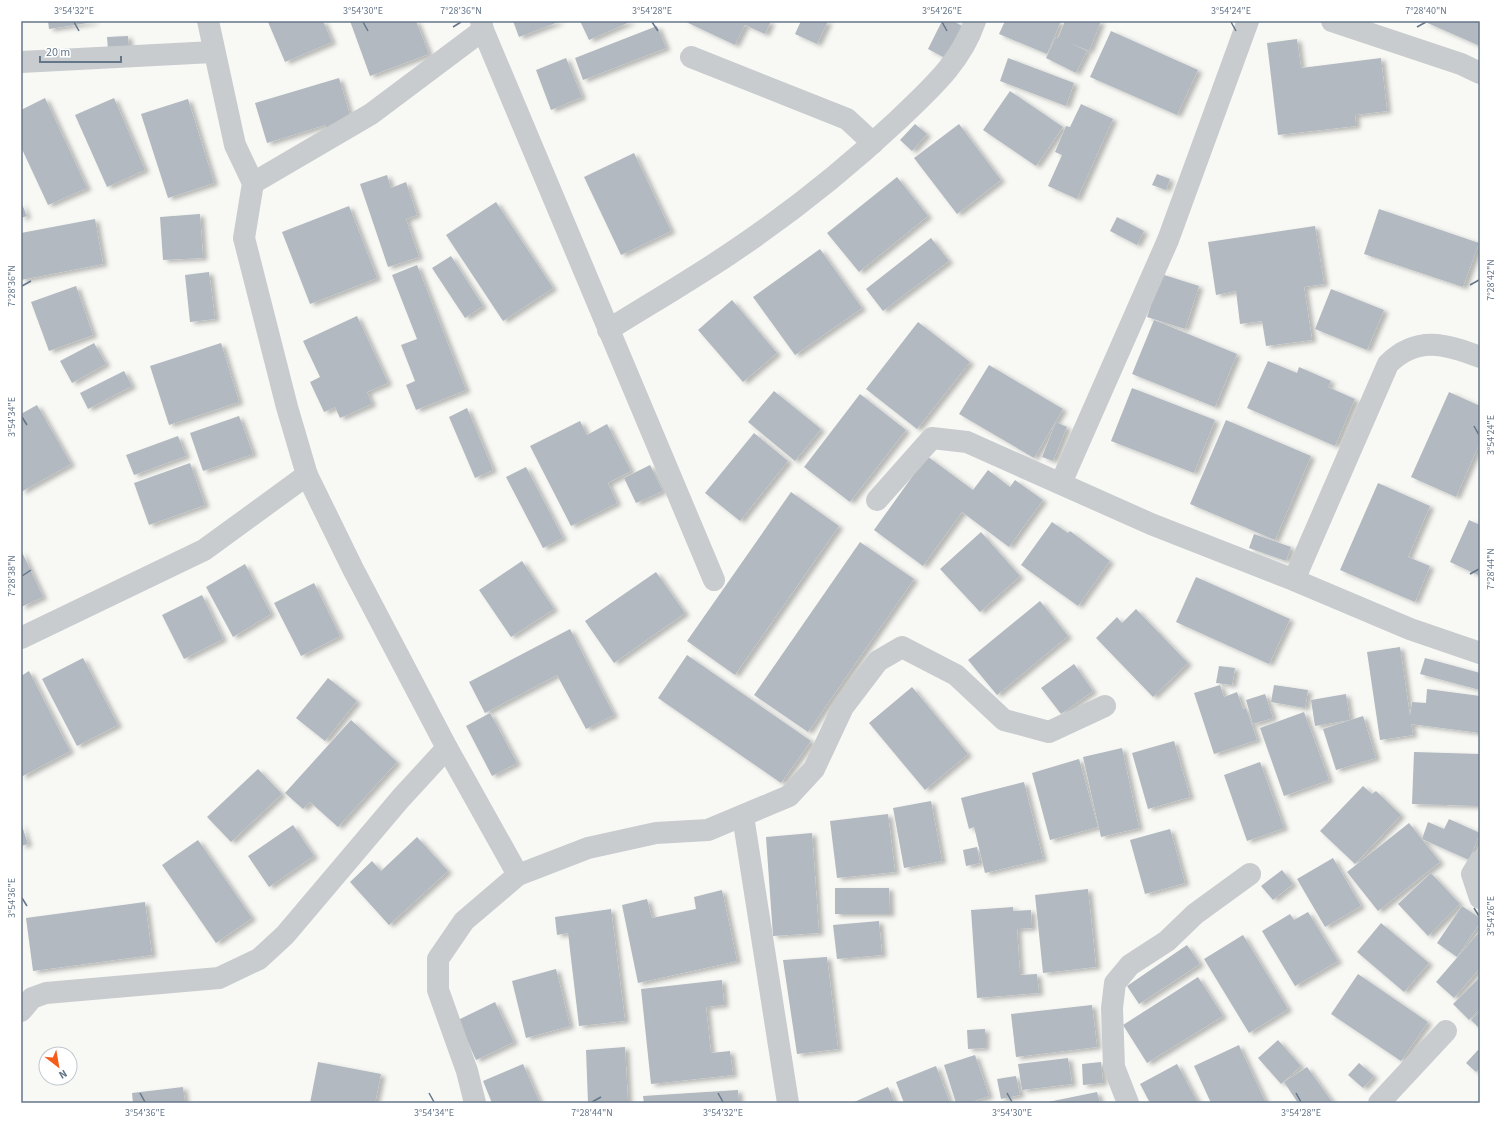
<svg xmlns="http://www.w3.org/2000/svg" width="1501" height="1124" font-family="'Source Sans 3',sans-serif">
  <defs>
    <filter id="shadow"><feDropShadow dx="4.5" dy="2.5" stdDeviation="2" flood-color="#0004"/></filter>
  </defs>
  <rect width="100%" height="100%" fill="#f8f9f5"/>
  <!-- building -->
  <g fill="#b2b9c0" filter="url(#shadow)">
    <polygon points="48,21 94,21 94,22 49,29"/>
    <polygon points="323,21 332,42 285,62 268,22"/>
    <polygon points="350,21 416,21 429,54 370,76"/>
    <polygon points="513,21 561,21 519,37"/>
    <polygon points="580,21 632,21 589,40"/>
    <polygon points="684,21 771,21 765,34 745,25 735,45"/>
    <polygon points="801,21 828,21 817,44 795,34"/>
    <polygon points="942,21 953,21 962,26 945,58 928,49"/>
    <polygon points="1005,21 1061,21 1047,54 999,34"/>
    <polygon points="1065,21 1101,21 1089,51 1068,42 1087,51 1076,73 1046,58 1056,37 1058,38"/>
    <polygon points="1423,21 1480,21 1480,46"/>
    <polygon points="657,26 666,48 583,80 575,58"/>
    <polygon points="1111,31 1198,70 1177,115 1090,77"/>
    <polygon points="128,36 129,48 108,49 107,37"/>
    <polygon points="1297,39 1301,68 1381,58 1387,111 1355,115 1356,126 1278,135 1267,43"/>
    <polygon points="566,58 582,97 551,110 536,70"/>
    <polygon points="1008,58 1074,83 1066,106 1000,81"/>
    <polygon points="339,78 352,122 327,130 325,125 267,143 255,103"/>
    <polygon points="1010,91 1063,127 1036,166 983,130"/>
    <polygon points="45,98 87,188 48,205 21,147 21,110"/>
    <polygon points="114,98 145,170 107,187 75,115"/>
    <polygon points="188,99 214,183 168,198 141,114"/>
    <polygon points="1081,104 1113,119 1077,199 1048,186 1062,155 1055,152 1066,126 1070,127"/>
    <polygon points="915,124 927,134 912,151 900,140"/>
    <polygon points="959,124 1001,180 957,214 914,158"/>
    <polygon points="634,153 671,231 621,255 584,177"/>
    <polygon points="1157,174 1170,179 1166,190 1152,185"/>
    <polygon points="387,175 391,188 406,182 417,215 406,219 419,257 388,267 360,184"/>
    <polygon points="897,177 928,216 859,272 827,233"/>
    <polygon points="21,202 27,216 21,218"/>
    <polygon points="496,202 553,288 503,321 446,235"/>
    <polygon points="349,206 377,278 310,304 282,232"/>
    <polygon points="1379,209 1479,243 1463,287 1364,254"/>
    <polygon points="200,214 203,258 163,260 160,217"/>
    <polygon points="1117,217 1144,231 1137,245 1110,231"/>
    <polygon points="95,219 103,264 21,280 21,233"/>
    <polygon points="1315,226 1324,284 1304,287 1312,340 1266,346 1262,321 1240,324 1236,291 1216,295 1208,242"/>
    <polygon points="931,238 949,261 883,311 866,289"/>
    <polygon points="820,249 862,308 795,355 753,297"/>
    <polygon points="451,256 483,306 465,318 432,268"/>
    <polygon points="417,265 466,390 416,410 406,385 415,381 401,345 417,339 392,275"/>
    <polygon points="209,272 215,319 190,322 185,275"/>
    <polygon points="1161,274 1199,286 1185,329 1147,317"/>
    <polygon points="76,286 93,335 49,351 31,302"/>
    <polygon points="1331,289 1384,310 1367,350 1315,329"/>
    <polygon points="732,300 777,353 743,382 698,330"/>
    <polygon points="357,316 388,383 367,392 372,404 340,418 335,407 324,412 310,382 320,377 303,341"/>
    <polygon points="1154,320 1237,354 1215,407 1132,374"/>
    <polygon points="918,322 970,362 917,429 866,389"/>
    <polygon points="94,343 106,364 72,383 60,361"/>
    <polygon points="221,343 239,402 169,425 150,366"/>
    <polygon points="1268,361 1297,373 1299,367 1331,381 1328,387 1355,399 1335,446 1247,408"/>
    <polygon points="989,365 1063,409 1034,458 959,414"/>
    <polygon points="124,371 132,386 88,409 80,393"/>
    <polygon points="1132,388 1215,420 1194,473 1111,441"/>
    <polygon points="774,391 821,429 795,461 748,422"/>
    <polygon points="1449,392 1480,406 1480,442 1456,497 1411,477"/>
    <polygon points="860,394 906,430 850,502 804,467"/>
    <polygon points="37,405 71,464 21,492 21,414"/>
    <polygon points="467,408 493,470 475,478 449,417"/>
    <polygon points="239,416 253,454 203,471 190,433"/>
    <polygon points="1226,420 1311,456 1275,540 1190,504"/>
    <polygon points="580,421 587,435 607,424 631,471 608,483 617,503 571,526 530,446"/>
    <polygon points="1056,422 1067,427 1053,461 1042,457"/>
    <polygon points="754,433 788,461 740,521 705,493"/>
    <polygon points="178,436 186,456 134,475 126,455"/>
    <polygon points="927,456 973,490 988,470 1010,487 1015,480 1043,500 1009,547 962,512 923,566 874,530"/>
    <polygon points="190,463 205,505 149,525 134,483"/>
    <polygon points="650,465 663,491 636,503 624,478"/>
    <polygon points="526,467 563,538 543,548 506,477"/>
    <polygon points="1378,483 1430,506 1408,557 1430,566 1415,602 1340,570"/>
    <polygon points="791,492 839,526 735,675 687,641"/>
    <polygon points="1469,520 1480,525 1480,576 1450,562"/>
    <polygon points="1052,522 1068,533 1070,531 1110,561 1078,606 1021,565"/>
    <polygon points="981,532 1020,576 980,612 940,569"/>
    <polygon points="1254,534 1291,547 1286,561 1249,548"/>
    <polygon points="860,542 914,579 808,732 754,695"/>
    <polygon points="21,550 43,597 21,607"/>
    <polygon points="522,561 554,609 511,637 479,590"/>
    <polygon points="245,564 271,614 233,637 206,587"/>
    <polygon points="656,572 685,613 614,663 585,621"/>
    <polygon points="1196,577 1290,619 1269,664 1176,622"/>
    <polygon points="314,583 340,636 301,656 274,603"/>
    <polygon points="202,595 223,639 184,659 162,615"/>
    <polygon points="1040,601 1068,636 997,695 968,660"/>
    <polygon points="1136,609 1188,663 1153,697 1096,638 1117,617 1122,623"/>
    <polygon points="570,629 614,715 586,729 557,675 485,713 469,682"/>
    <polygon points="1400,647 1410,716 1412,702 1426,703 1427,689 1480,696 1480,733 1411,724 1413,735 1380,740 1367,652"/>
    <polygon points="687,655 811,741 781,783 658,698"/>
    <polygon points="83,658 118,725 77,746 42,679"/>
    <polygon points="1425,658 1480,673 1480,690 1420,674"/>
    <polygon points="1074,664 1093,691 1061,714 1041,688"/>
    <polygon points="1219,666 1235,668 1232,685 1216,683"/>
    <polygon points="29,671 70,751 21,777 21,676"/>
    <polygon points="328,678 357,701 325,741 296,718"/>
    <polygon points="1220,685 1224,697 1237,692 1243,709 1246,708 1257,740 1214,754 1194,693"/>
    <polygon points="1274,685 1308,690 1305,708 1271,702"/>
    <polygon points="912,687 968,754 925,790 869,723"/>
    <polygon points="1265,694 1273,718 1253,724 1246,700"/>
    <polygon points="1346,694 1350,720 1315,726 1311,700"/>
    <polygon points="1304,712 1329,780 1284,796 1260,728"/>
    <polygon points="490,713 517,763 492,776 466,726"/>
    <polygon points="1363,716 1376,758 1336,770 1323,729"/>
    <polygon points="351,720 397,762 338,827 310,802 303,809 285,793"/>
    <polygon points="1174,741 1190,797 1148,809 1132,753"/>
    <polygon points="1122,748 1139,828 1101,837 1083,757"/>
    <polygon points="1414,752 1480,754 1480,806 1412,804"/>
    <polygon points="1079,759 1098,827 1050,840 1032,773"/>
    <polygon points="1260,762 1284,828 1247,841 1224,775"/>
    <polygon points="258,769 282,794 231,842 207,817"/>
    <polygon points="1024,782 1043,859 985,873 974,827 969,829 961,798"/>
    <polygon points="1363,786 1372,794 1376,791 1401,815 1355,864 1320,831"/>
    <polygon points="931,801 942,861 904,868 893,808"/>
    <polygon points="888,814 895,872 837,878 830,821"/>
    <polygon points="1449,819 1480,833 1469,860 1422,839 1428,822 1444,829"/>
    <polygon points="21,823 28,844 21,846"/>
    <polygon points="1409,823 1440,862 1378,911 1347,872"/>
    <polygon points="293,825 314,856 269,887 248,856"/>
    <polygon points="1170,829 1185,883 1145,894 1130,840"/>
    <polygon points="812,833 819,933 773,936 766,837"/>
    <polygon points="417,837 448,871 389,925 350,882 372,861 381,871"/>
    <polygon points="198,840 252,918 216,943 162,865"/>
    <polygon points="977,847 980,863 966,866 963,850"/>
    <polygon points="1333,858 1361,906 1325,927 1297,879"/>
    <polygon points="1282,870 1293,884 1273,900 1261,886"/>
    <polygon points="1431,873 1460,904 1428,936 1398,904"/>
    <polygon points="835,888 889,888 890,914 835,914"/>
    <polygon points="1088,889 1096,967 1043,973 1035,895"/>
    <polygon points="722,890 737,961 638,983 622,905 647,899 652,918 696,909 694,897"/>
    <polygon points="145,902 152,955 33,971 26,918"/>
    <polygon points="1462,906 1480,918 1480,923 1457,957 1437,943"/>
    <polygon points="1013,907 1013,911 1031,910 1032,928 1017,929 1020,975 1037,974 1039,993 977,998 971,910"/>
    <polygon points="611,909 625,1021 579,1026 568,933 557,935 555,917"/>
    <polygon points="1308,912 1338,961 1295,986 1262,931 1290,914 1294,920"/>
    <polygon points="879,921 882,955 837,959 833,925"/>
    <polygon points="1381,923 1429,963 1404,992 1357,952"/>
    <polygon points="1480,931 1480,968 1454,998 1436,982"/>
    <polygon points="1243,935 1288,1009 1249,1033 1204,959"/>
    <polygon points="1187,945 1200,964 1139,1004 1127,986"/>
    <polygon points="827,957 838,1049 797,1054 783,960"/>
    <polygon points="556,969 570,1026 526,1038 512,981"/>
    <polygon points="1358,974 1428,1022 1401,1061 1331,1014"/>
    <polygon points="1198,977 1223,1016 1147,1063 1123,1025"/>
    <polygon points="1480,977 1480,1009 1469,1020 1453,1004"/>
    <polygon points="722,980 724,1005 706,1007 711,1053 730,1051 733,1075 651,1084 641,989"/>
    <polygon points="495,1002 514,1042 476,1060 458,1020"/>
    <polygon points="1092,1005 1097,1047 1016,1057 1011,1014"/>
    <polygon points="1480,1011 1480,1029 1471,1020"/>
    <polygon points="985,1029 985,1048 968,1049 967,1030"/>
    <polygon points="1278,1040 1301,1066 1281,1084 1258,1058"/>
    <polygon points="1239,1045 1241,1050 1266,1103 1211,1103 1194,1066"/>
    <polygon points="625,1047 628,1103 588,1103 586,1050"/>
    <polygon points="1478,1050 1480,1052 1480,1068 1476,1072 1466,1063"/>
    <polygon points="975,1055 989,1096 969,1103 956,1103 944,1065"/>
    <polygon points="1068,1058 1072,1084 1022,1090 1018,1064"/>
    <polygon points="318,1062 381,1074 375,1103 310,1103"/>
    <polygon points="1101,1062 1103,1083 1083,1085 1082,1064"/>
    <polygon points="1359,1063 1374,1076 1363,1088 1348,1075"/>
    <polygon points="523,1064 540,1103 492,1103 483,1081"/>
    <polygon points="1177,1064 1198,1103 1150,1103 1140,1084"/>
    <polygon points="936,1066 950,1103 904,1103 896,1082"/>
    <polygon points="1307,1067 1333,1103 1298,1103 1284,1082"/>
    <polygon points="1016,1076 1020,1095 1001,1099 997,1079"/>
    <polygon points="183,1087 185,1103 133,1103 132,1093"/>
    <polygon points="888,1087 895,1103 852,1103"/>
    <polygon points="738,1090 739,1103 644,1103 643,1096"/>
    <polygon points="1097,1092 1100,1103 1048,1103 1048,1102"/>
  </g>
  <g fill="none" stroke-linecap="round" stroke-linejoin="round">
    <!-- street -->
    <g stroke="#c8cccf" stroke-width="22">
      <polyline points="208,21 235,145 253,183 244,238 287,407 307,475 353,569 447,748 518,875"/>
      <path d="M481,21L483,30C561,213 636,397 714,580"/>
      <polyline points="1332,21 1461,64 1480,73"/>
      <polyline points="691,57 847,119 873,143"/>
      <polyline points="21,62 213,52"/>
      <polyline points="253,183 371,114 483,30"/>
      <path d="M608,330C648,305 689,281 728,255C788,215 846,169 898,120C929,90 961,63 975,21"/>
      <polyline points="1061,483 1168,240 1248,21"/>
      <polyline points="877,500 932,438 967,442 1151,524 1294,580 1410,629 1480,653"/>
      <path d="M1294,580L1388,364C1417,335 1446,344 1480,357"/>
      <polyline points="21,638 204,550 307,475"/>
      <polyline points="743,816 788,1103"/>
      <polyline points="1480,861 1472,874 1480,898"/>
      <polyline points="21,1011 32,998 46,993 219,978 259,959 285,935 401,798 447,748"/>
      <polyline points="475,1103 467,1071 438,990 438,959 464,921 518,875 588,848 656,833 708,830 789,796 814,769 843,707 878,661 902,647 956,675 1004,720 1049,732 1105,706"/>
      <polyline points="1128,1103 1114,1067 1112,1008 1115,983 1130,965 1167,941 1195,914 1250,874"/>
      <polyline points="1379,1103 1446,1031"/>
    </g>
  </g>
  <!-- ticks -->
  <path fill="none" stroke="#647689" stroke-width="1.5" d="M74,22L79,31M363,22L368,31M652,22L658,31M942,22L947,31M1231,22L1236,31M453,27L461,22M1417,27L1426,22M1470,285L1479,280M22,286L31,281M22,417L27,425M1474,426L1479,435M1470,574L1479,569M22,576L31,570M22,898L27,906M1474,908L1479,916M140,1093L145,1102M429,1093L434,1102M718,1093L723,1102M1007,1093L1012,1102M1296,1093L1301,1102M592,1102L601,1097"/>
  <!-- border -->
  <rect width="1501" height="1124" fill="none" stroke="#ffffff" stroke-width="44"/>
  <!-- north arrow -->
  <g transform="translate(58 1066) rotate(149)"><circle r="19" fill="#ffffff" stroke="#c1c8d0"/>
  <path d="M0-3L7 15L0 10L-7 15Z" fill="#f45d1a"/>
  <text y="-6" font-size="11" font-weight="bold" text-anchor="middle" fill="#647689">N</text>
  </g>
  <!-- scale -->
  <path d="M40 56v6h81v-6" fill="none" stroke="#647689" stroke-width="2"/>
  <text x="46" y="56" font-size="12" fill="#647689" stroke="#ffffff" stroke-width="3" paint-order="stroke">20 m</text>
  <rect x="22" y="22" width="1457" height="1080" fill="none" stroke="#647689" stroke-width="1.5"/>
  <g font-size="10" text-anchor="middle" fill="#647689">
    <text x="74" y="14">3°54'32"E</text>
    <text x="363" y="14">3°54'30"E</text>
    <text x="461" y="14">7°28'36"N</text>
    <text x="652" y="14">3°54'28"E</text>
    <text x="942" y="14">3°54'26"E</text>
    <text x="1231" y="14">3°54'24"E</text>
    <text x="1426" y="14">7°28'40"N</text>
    <text transform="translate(1490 280) rotate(-90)" y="4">7°28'42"N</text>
    <text transform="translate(11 286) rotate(-90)" y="4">7°28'36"N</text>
    <text transform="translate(11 417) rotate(-90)" y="4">3°54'34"E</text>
    <text transform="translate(1490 435) rotate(-90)" y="4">3°54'24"E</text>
    <text transform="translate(1490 569) rotate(-90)" y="4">7°28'44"N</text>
    <text transform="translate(11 576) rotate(-90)" y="4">7°28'38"N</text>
    <text transform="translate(11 898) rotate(-90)" y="4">3°54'36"E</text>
    <text transform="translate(1490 916) rotate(-90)" y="4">3°54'26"E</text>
    <text x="145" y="1116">3°54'36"E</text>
    <text x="434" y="1116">3°54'34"E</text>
    <text x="592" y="1116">7°28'44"N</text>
    <text x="723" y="1116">3°54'32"E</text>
    <text x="1012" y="1116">3°54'30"E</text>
    <text x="1301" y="1116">3°54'28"E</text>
  </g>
</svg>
